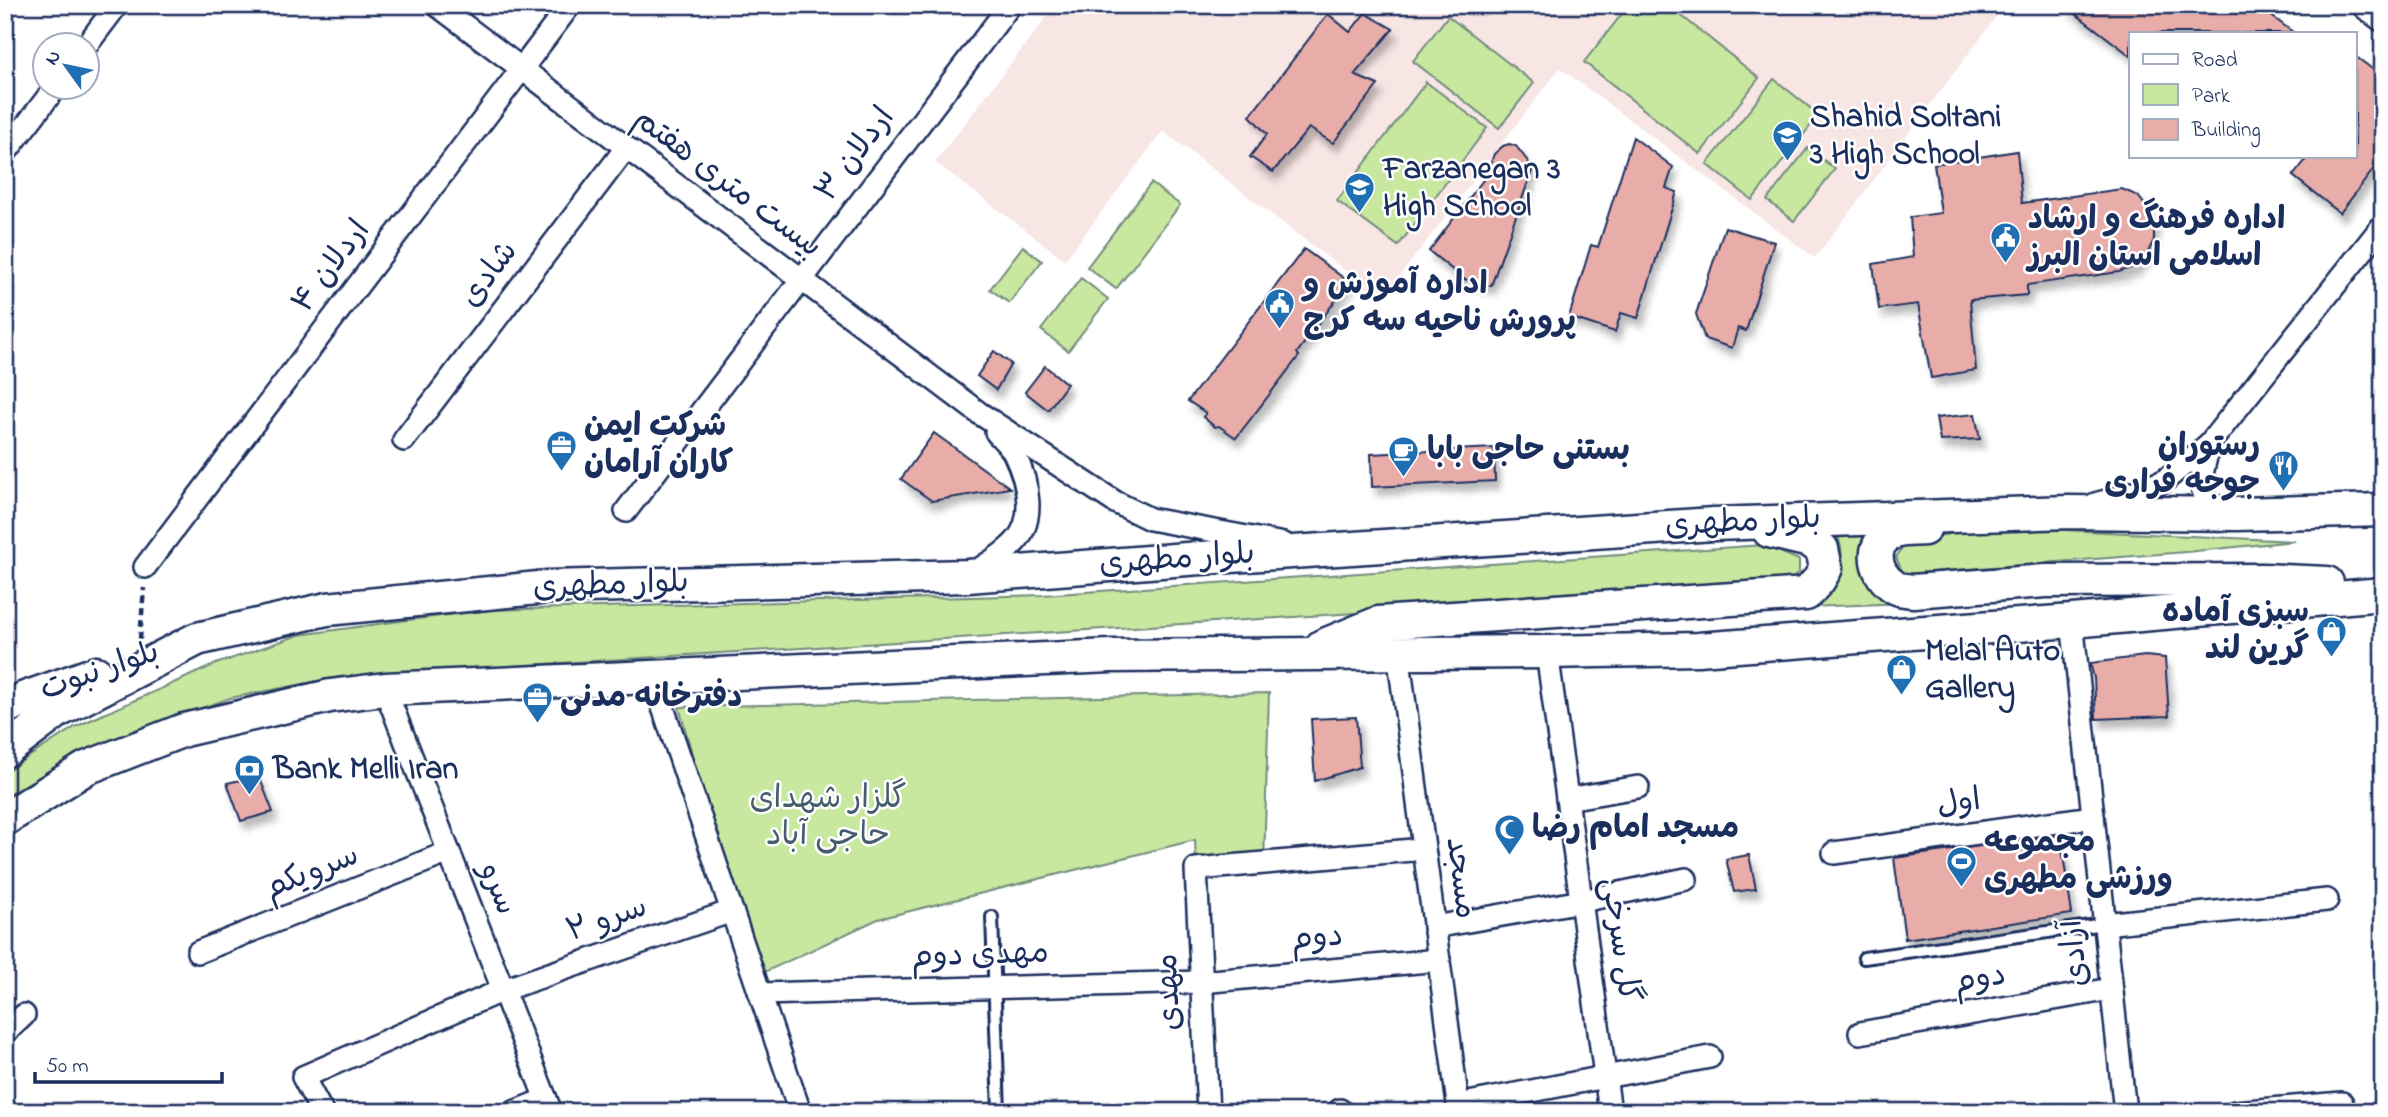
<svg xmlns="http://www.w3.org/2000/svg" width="2388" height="1117" font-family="'Indie Flower','Playpen Sans Arabic',sans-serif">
  <defs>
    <filter id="shadow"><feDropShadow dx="4.5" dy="8" stdDeviation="3.5" flood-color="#0004"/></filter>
  </defs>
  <rect width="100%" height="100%" fill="#fff"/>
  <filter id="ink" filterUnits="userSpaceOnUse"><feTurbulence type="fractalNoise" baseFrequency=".0143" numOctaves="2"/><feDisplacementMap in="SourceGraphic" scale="14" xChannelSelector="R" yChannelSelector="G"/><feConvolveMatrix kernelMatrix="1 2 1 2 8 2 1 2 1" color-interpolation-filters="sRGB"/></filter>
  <g filter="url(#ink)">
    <!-- built -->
    <polygon fill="#f8e6e5" points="1056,5 2005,5 1815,258 1560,68 1382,299 1163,131 1065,260 935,162"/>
    <!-- green -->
    <g fill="#c8e79f" stroke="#728b7e" stroke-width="2">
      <polygon points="1629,5 1668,5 1759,78 1700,154 1584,62"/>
      <polygon points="1448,16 1534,83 1499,128 1413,61"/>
      <polygon points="1774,79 1819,115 1752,200 1707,164"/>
      <polygon points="1426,82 1487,128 1398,246 1337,201"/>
      <polygon points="1808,148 1835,169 1794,221 1767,200"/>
      <polygon points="1151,183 1180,205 1116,289 1087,267"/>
      <polygon points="1023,246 1042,261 1009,303 990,289"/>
      <polygon points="1081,278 1108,299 1068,351 1041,330"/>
      <polygon points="2043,529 2295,541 2186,552 1903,574 1896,557 1908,541 1962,532"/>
      <path d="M1835,530H1864L1863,554L1906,603L1809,607C1832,580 1853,568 1835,530Z"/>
      <polygon points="1763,545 1799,560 1799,572 1786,586 339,677 230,698 96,746 5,796 5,772 75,727 216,664 299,635 400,621 491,610 1043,595"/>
      <polygon points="1269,693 1264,863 1196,869 1195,840 878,919 754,977 679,707"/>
    </g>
    <!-- building -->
    <g fill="#e8ada8" stroke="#1b2f5e" stroke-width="2" filter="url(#shadow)">
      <polygon points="2064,5 2257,5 2294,33 2131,33 2131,56"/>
      <polygon points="1365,13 1393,29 1354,75 1378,85 1333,143 1309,128 1273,172 1250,157 1267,134 1250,116 1328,14 1350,32"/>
      <polygon points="2355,56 2383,77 2383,157 2340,213 2293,176 2309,156 2355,156"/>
      <polygon points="1633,137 1673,167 1666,188 1677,192 1638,318 1621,313 1615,332 1569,317 1591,245 1598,247"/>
      <polygon points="1509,144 1516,146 1533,168 1491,286 1464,279 1429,251 1486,176 1494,154 1503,146"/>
      <polygon points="2017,151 2022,203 2122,189 2138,196 2148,209 2154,222 2154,240 2147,254 2136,266 2119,272 2027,285 2027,295 1970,300 1976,370 1931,378 1918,304 1879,309 1873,264 1913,257 1910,217 1941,213 1934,164"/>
      <polygon points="1725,227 1774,242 1746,331 1738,328 1732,348 1705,339 1696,314"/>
      <polygon points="1304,249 1349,282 1297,353 1299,356 1236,438 1219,426 1215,427 1203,417 1206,413 1188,401"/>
      <polygon points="994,351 1011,364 996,390 977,376"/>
      <polygon points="1045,366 1067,384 1048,410 1025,392"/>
      <polygon points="1975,414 1980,439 1940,441 1936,418"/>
      <polygon points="934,433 1010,488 932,501 901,479"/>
      <polygon points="1494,448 1495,481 1372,487 1371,454"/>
      <polygon points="2145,656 2165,658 2169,716 2096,719 2094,678 2090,663"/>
      <polygon points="1356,717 1360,767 1315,781 1311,719"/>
      <polygon points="259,776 273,812 241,821 227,783"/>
      <polygon points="2060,835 2072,914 1905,939 1894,858"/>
      <polygon points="1749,855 1756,889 1734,892 1726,859"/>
    </g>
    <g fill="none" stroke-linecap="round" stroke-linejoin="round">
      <defs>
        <g id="lane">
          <polyline points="992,917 999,1112"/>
          <polyline points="1864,958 2104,924"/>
        </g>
        <g id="street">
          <polyline points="437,5 979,413 1115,502 1150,519 1284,544"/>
          <polyline points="86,46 117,5"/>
          <polyline points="5,153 55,88"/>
          <polyline points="404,440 626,148"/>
          <polyline points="2209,444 2200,483 2208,503 2230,511"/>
          <polyline points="2095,504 2121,497 2164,481 2209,444 2383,225"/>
          <polyline points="626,511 1010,5"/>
          <polyline points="145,567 570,5"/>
          <path d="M970,575C984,566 1000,557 1011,546C1038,522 1028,482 1014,453C1010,446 1002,439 996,432"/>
          <polyline points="2072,621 2125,1112"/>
          <polyline points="1398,652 1459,1112"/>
          <polyline points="1547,652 1610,1112"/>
          <polyline points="653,678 800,1112"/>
          <polyline points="385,689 551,1112"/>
          <polyline points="1567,799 1638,787"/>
          <polyline points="1834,853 2093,817"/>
          <polyline points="2104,924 2327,900"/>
          <polyline points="1434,927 1582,901 1686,879"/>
          <polyline points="198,952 449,852"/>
          <polyline points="760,994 1201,982 1439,960"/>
          <polyline points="5,1033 24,1015"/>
          <polyline points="1860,1033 2111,989"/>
          <polyline points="1458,1105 1710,1057"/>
          <polyline points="1340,1110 1340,1112"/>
          <polyline points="322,1112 303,1077 503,990 732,911"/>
          <polyline points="514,1112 546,1099"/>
          <polyline points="1208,1112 1196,869 1424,849"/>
          <polyline points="2235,1112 2342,1103"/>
        </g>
        <polyline id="secondary" points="2367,5 2383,17"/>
        <g id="primary">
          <path d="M1924,529C1915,530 1904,529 1895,532C1869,541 1873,571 1892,585C1897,590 1906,590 1913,591L2045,581L2263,580L2327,583"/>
          <polyline points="1322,646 1378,623 1806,594 1819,580 1826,568 1822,549 1810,541 1769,531"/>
          <polyline points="5,708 25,698 96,673"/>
          <polyline points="5,751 58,711 197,639 327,609 548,587 968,576 1187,559 1714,524 2068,512 2237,514 2383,510"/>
          <polyline points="5,819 86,768 184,730 330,696 385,689 1111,656 1547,652 1698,649 2072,621 2383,594"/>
        </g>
      </defs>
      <!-- lane casing -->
      <use href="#lane" stroke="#1b2f5e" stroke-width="16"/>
      <!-- street casing -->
      <use href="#street" stroke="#1b2f5e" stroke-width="26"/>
      <!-- secondary casing -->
      <use href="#secondary" stroke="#1b2f5e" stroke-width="33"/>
      <!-- primary casing -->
      <use href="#primary" stroke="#1b2f5e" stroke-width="37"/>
      <!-- path -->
      <polyline stroke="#1b2f5e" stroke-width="4.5" stroke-dasharray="7 5" stroke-linecap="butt" points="140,639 144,588"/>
      <!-- lane -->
      <use href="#lane" stroke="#fff" stroke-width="10"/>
      <!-- street -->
      <use href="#street" stroke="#fff" stroke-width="21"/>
      <!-- secondary -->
      <use href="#secondary" stroke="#fff" stroke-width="28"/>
      <!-- primary -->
      <use href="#primary" stroke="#fff" stroke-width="32"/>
    </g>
  </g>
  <!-- icons -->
  <defs>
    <symbol id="school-pin" viewBox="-11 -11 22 30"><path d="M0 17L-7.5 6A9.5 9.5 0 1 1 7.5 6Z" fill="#1f6fb2" stroke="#fff"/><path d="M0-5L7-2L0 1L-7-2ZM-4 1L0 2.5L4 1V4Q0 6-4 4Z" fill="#fff"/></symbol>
    <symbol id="civic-pin" viewBox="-11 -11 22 30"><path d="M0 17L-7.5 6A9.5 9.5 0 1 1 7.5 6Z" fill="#1f6fb2" stroke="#fff"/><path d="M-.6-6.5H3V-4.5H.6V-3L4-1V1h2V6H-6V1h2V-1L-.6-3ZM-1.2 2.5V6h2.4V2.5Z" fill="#fff"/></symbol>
    <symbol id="office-pin" viewBox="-11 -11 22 30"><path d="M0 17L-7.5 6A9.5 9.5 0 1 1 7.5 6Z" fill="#1f6fb2" stroke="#fff"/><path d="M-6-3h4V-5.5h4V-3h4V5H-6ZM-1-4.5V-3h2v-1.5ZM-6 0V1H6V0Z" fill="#fff"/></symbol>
    <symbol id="cafe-pin" viewBox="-11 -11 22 30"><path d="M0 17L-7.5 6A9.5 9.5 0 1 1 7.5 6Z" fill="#1f6fb2" stroke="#fff"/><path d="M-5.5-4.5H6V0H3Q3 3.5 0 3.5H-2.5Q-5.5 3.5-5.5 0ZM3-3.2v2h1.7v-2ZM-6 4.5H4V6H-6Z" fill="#fff"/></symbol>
    <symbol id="restaurant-pin" viewBox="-11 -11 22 30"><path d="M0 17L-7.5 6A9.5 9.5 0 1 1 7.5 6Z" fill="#1f6fb2" stroke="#fff"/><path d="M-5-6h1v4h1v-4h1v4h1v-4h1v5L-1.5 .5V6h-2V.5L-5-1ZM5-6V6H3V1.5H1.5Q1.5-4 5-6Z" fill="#fff"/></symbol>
    <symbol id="shop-pin" viewBox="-11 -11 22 30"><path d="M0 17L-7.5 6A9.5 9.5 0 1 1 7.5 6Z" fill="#1f6fb2" stroke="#fff"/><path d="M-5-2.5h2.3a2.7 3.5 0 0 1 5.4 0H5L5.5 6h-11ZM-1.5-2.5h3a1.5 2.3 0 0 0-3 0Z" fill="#fff"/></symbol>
    <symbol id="bank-pin" viewBox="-11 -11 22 30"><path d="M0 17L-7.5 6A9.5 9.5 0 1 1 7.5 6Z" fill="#1f6fb2" stroke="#fff"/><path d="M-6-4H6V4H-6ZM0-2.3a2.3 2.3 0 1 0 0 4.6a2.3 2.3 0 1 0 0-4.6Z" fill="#fff"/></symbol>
    <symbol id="mosque-pin" viewBox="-11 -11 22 30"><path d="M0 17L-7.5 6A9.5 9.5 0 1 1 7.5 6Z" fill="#1f6fb2" stroke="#fff"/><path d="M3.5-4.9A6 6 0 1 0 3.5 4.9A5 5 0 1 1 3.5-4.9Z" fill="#fff"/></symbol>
    <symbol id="stadium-pin" viewBox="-11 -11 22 30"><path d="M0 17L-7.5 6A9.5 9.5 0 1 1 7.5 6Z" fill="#1f6fb2" stroke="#fff"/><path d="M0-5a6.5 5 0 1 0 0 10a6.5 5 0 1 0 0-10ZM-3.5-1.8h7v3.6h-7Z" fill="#fff"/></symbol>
  </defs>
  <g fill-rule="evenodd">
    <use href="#school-pin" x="1770" y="118" width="35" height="47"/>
    <use href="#school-pin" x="1342" y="170" width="35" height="47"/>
    <use href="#civic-pin" x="1988" y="220" width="35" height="47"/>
    <use href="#civic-pin" x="1262" y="286" width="35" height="47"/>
    <use href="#office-pin" x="544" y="428" width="35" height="47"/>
    <use href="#cafe-pin" x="1386" y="434" width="35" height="47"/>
    <use href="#restaurant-pin" x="2266" y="448" width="35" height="47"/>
    <use href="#shop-pin" x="2314" y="614" width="35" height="47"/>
    <use href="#shop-pin" x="1884" y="652" width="35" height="47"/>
    <use href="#office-pin" x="520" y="680" width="35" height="47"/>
    <use href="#bank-pin" x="232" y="752" width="35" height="47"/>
    <use href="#mosque-pin" x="1492" y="812" width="35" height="47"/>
    <use href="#stadium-pin" x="1944" y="844" width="35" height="47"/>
  </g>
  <g text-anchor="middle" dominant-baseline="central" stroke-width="5" stroke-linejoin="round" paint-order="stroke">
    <!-- poi labels -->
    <g font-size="32" font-weight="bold" fill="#1b2f5e" stroke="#fff" text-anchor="start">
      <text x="1810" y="118">Shahid Soltani<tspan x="1810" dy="37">3 High School</tspan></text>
      <text x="1383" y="170">Farzanegan 3<tspan x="1383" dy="37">High School</tspan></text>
      <text x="2028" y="220">اداره فرهنگ و ارشاد<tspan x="2028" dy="37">اسلامی استان البرز</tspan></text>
      <text x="1303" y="285">اداره آموزش و<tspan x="1303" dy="37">پرورش ناحیه سه کرج</tspan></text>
      <text x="584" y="427">شرکت ایمن<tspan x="584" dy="37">کاران آرامان</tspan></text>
      <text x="2260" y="447" text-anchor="end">رستوران<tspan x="2260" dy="37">جوجه فراری</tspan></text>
      <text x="1427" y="451">بستنی حاجی بابا</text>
      <text x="2309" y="613" text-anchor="end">سبزی آماده<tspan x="2309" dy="37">گرین لند</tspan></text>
      <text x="1925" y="652">Melal Auto<tspan x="1925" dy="37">Gallery</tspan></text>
      <text x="560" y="698">دفترخانه مدنی</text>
      <text x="273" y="770">Bank Melli Iran</text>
      <text x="1532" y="829">مسجد امام رضا</text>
      <text x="1984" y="843">مجموعه<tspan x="1984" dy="37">ورزشی مطهری</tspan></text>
    </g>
    <!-- street labels -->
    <g font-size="32" fill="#1b2f5e" stroke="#fff">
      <text transform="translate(856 155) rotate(-53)">اردلان ۳</text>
      <text transform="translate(727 184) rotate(37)">بیست متری هفتم</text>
      <text transform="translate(332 267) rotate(-53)">اردلان ۴</text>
      <text transform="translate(490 275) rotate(-53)">شادی</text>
      <text transform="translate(1743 523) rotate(-3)">بلوار مطهری</text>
      <text transform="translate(1177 560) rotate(-4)">بلوار مطهری</text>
      <text transform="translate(611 586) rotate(-2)">بلوار مطهری</text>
      <text transform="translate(100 672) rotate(-19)">بلوار نبوت</text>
      <text transform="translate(1959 804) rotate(-8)">اول</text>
      <text transform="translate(312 873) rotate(-22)">سرویکم</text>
      <text transform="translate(1460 878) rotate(83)">مسجد</text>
      <text transform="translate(497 889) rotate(69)">سرو</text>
      <text transform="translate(607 920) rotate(-19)">سرو ۲</text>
      <text transform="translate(1317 939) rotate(-5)">دوم</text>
      <text transform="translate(1619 940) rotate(82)">گل سرخی</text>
      <text transform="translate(2076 953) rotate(-96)">آزادی</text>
      <text transform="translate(980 956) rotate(-2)">مهدی دوم</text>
      <text transform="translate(1980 980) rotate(-10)">دوم</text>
      <text transform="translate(1170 992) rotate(-93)">مهدی</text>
    </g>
    <!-- park labels -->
    <g font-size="32" fill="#465d6e" stroke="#fff">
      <text x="828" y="799">گلزار شهدای<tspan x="828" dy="37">حاجی آباد</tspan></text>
    </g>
  </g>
  <!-- margin -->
  <rect width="2388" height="1117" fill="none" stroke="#fff" stroke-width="28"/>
  <rect x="14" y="14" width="2360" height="1089" fill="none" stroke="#1b2f5e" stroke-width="2.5" filter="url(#ink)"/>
  <!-- legend -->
  <rect x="2129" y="32" width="228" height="126" fill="#ffffff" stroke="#a4acbf" stroke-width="2"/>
  <rect x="2143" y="54" width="35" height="10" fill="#ffffff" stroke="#a4acbf" stroke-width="2"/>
  <text x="2192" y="66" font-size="21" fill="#1b2f5e">Road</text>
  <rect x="2143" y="84" width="35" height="21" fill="#c8e79f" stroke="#a4acbf" stroke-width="2"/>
  <text x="2192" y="102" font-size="21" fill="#1b2f5e">Park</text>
  <rect x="2143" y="119" width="35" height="21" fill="#e8ada8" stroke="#a4acbf" stroke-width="2"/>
  <text x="2192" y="136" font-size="21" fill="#1b2f5e">Building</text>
  <!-- north arrow -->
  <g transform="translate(66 66) rotate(303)"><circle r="33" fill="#ffffff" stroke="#a4acbf" stroke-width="2"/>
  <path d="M0-5L12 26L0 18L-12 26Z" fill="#1f6fb2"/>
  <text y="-10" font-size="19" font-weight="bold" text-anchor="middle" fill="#1b2f5e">N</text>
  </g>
  <!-- scale -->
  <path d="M35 1072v10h187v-10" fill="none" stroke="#1b2f5e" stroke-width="3.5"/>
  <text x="46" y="1072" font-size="21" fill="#1b2f5e" stroke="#ffffff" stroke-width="5" paint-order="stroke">50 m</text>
</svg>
